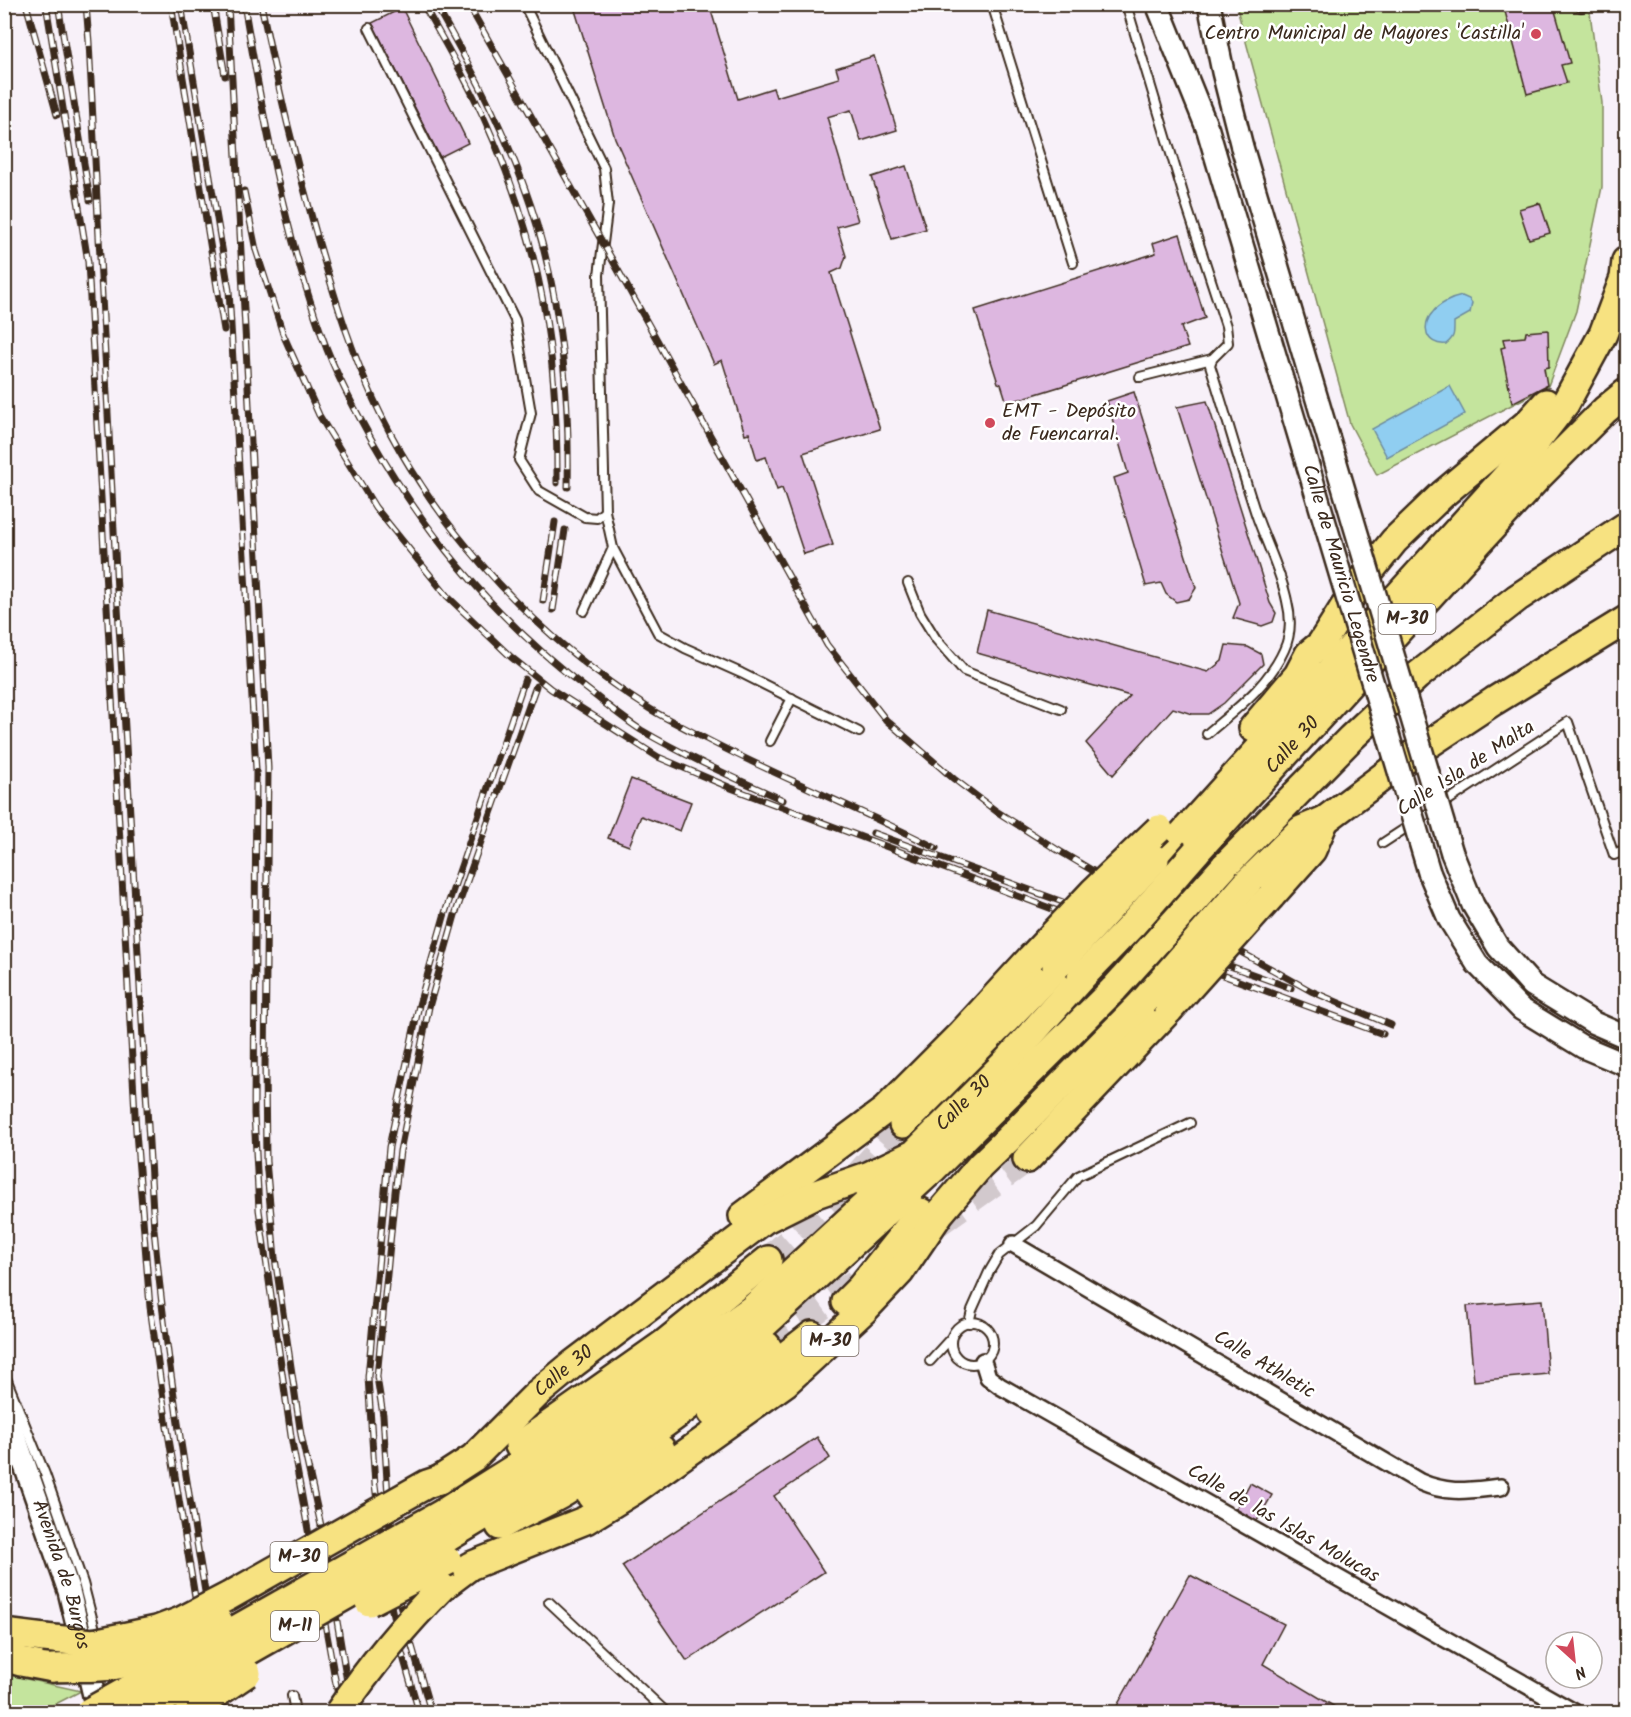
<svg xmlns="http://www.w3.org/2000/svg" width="1631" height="1717" font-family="Kalam,sans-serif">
  <rect width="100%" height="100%" fill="#f8f1f9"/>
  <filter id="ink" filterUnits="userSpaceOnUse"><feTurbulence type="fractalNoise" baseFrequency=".0167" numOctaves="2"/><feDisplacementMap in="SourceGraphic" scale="12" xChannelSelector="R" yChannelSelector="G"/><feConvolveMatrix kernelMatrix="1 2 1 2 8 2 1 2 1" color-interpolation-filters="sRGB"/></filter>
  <g filter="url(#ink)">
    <!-- green -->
    <g fill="#c4e49d" stroke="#80875e" stroke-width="1.5">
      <polygon points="1236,5 1589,5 1602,103 1602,187 1576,311 1548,386 1377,475 1350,424"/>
      <polygon points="4,1674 81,1691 40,1712 5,1712"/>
    </g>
    <!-- water -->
    <g fill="#90cef1" stroke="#6e8c9d" stroke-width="1.5">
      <path d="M1462,296L1469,299L1472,303L1470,313L1454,322C1454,333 1455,337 1446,344C1426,346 1420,325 1433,312C1439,304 1452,298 1462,296Z"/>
      <polygon points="1450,386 1465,414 1387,457 1372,429"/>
    </g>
    <!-- building -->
    <g fill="#ddb7e0" stroke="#3b2a1e" stroke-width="1.5">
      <polygon points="573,4 709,4 738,99 773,88 776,97 839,78 836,68 874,56 897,130 861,141 851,110 827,117 858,221 837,227 846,256 842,268 831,273 880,429 803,453 833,545 804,554 782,488 777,490 766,457 757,460 749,433 745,434 722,360 714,364 615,138"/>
      <polygon points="1503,4 1553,4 1570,63 1561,65 1567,83 1527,94"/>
      <polygon points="402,8 468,143 440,157 372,23"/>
      <polygon points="906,166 926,229 892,239 872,177"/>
      <polygon points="1540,203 1550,233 1529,239 1519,209"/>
      <polygon points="1180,234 1205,318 1181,327 1188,347 1007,403 1001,384 998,383 975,310 1156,253 1153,243"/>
      <polygon points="1548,330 1549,367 1544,368 1547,385 1512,403 1501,348 1505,347 1503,339 1525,337 1526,332"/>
      <polygon points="1134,392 1196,588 1189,599 1176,602 1166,594 1161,583 1146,586 1114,478 1128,473 1107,401"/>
      <polygon points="1207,401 1270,603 1276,613 1273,622 1262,626 1233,618 1239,603 1177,407"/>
      <polygon points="987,610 1208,672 1222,661 1226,645 1248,647 1261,654 1263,664 1224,703 1208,714 1192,714 1173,708 1113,775 1086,743 1130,696 977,653"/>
      <polygon points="631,779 691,802 680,831 641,816 629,846 608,838"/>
      <polygon points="1542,1300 1548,1374 1474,1381 1467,1306"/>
      <polygon points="817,1437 830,1458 774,1496 824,1572 687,1661 622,1566"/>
      <polygon points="1250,1483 1272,1495 1257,1521 1236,1509"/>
      <polygon points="1190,1575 1284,1624 1263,1664 1345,1713 1113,1713"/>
    </g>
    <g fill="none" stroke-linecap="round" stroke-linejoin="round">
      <!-- highway-tunnel -->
      <g stroke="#d2c9cd" stroke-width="27" stroke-dasharray="27 14" stroke-linecap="butt">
        <polyline points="938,1223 1027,1159"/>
        <polyline points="768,1260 832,1204 903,1124"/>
        <polyline points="767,1346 863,1277"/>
      </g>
      <defs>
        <g id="lane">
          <polyline points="524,4 604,168 608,204 599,275 605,511 597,518 585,517"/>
          <polyline points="992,4 1073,263"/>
          <path d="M1126,4L1188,210L1226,326L1228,343L1212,359L1210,365C1226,415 1240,465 1256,514C1266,543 1281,571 1287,601C1291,617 1291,635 1284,650C1268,686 1236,709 1207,734"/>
          <polyline points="1581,7 1590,4"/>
          <polyline points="369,28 515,320 531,413 519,460 539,491"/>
          <polyline points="1140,377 1212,359"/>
          <polyline points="613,548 658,633 685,648 741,673 859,732"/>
          <polyline points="908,583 920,613 936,639 964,671 1061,709"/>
          <polyline points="584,611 613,548 605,511"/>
          <polyline points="770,741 792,698"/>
          <polyline points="1383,843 1568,722 1614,855 1626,850"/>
          <circle cx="972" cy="1343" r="21"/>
          <polyline points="969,1323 972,1310 989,1272 999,1255 1036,1226 1078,1176 1190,1123"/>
          <polyline points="930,1361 951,1338"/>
          <polyline points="4,1373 45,1474 83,1583 97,1637"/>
          <polyline points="549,1602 666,1712"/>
          <polyline points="292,1696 295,1712"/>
        </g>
        <g id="street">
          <path d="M1013,1244L1420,1482C1450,1495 1470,1490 1501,1487"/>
          <polyline points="983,1361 988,1377 1000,1386 1574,1712"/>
        </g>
        <g id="secondary">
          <polyline points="1157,4 1208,130 1215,154"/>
          <polyline points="1209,4 1223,72 1242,147"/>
          <polyline points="1452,853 1473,905 1498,947 1532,985 1594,1023 1626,1037"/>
          <polyline points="1429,872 1449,919 1477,964 1521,1009 1583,1047 1626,1065"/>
          <path id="s1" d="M4,1406L69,1591L98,1712"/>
        </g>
        <g id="highway">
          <polyline points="1253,728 1298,675 1309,654 1321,644 1357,587 1394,541 1443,494 1529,422 1546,403"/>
          <path id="s2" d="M1196,852L1539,476L1605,410L1626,393"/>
          <polyline points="1155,859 1176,841 1523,458 1565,404 1603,334 1624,278 1626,261"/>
          <polyline points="1224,867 1351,738 1417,676 1517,598 1626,526"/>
          <polyline points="1248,882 1301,830 1325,820 1409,757 1494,701 1626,620"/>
          <polyline points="1271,896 1312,850 1325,820"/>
          <polyline points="903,1124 1004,1022 1056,967"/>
          <polyline points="1027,1159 1169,1010"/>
          <polyline points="743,1216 885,1110 962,1033 1031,958"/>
          <polyline points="846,1302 861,1287 921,1212"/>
          <polyline points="712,1413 812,1335"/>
          <polyline points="519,1446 665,1343 768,1260"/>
          <path id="s3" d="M439,1480L473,1458L538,1393L573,1364L764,1220L816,1194L870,1175L914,1154L1007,1061L1081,978"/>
          <polyline points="591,1496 661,1449"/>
          <polyline points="443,1513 631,1395 752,1309 874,1197 905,1164"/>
          <path d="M500,1526C521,1513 544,1505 565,1492C636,1447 701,1398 767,1346"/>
          <polyline points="447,1538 531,1487 698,1373 759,1329 934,1168 1114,989"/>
          <polyline points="442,1587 470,1566 586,1520 633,1491 785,1383 864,1310 900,1272 940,1213 980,1166 1008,1139 1143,1002"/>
          <polyline points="4,1633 44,1638"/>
          <polyline points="4,1657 21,1662 53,1668"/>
        </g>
      </defs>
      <!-- lane casing -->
      <use href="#lane" stroke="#3b2a1e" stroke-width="12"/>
      <!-- street casing -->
      <use href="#street" stroke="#3b2a1e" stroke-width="20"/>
      <!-- secondary casing -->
      <use href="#secondary" stroke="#3b2a1e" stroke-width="26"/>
      <!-- highway casing -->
      <use href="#highway" stroke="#3b2a1e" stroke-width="32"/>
      <!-- lane -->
      <use href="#lane" stroke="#fff" stroke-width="8"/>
      <!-- street -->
      <use href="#street" stroke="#fff" stroke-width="15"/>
      <!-- secondary -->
      <use href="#secondary" stroke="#fff" stroke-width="21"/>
      <!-- highway -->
      <use href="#highway" stroke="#f7e281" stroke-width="27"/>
      <defs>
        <g id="rail">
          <polyline points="26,4 57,115"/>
          <polyline points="46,4 88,262 136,1132 150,1307 167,1427 214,1712"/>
          <polyline points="58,4 90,200"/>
          <path d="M86,4L89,42L117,590L154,1229C169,1391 199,1552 225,1712"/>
          <polyline points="171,4 224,330"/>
          <polyline points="181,4 229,290 256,770 254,1114 259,1210 291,1436 341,1712"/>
          <polyline points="213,4 225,76"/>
          <polyline points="228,4 268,768 265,1068 266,1161 275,1258 301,1435 322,1530 352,1712"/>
          <path d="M244,4C263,117 284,229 322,336C335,373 354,408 373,442C429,540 502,625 592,693C608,706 624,719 641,730C687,757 735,778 783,800"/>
          <path d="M261,4C277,84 296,162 318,240C332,288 346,336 366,382C421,513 530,634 650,709C668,720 688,729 706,739C781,778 860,809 936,848"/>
          <path d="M423,4C445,44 469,83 487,125C541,245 558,352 557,483"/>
          <path d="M435,4C469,64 502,124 525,189C560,284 570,386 568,487"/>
          <polyline points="468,4 618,270 827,645 886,720 954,779 996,811 1056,849 1122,888"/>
          <polyline points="244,191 256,250 283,334 319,415 375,507 447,596 511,657 551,689 658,757 731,788 1087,922"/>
          <polyline points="543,601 555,522"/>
          <polyline points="553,610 565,530"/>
          <polyline points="873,833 1093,913"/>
          <polyline points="1221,941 1311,991 1391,1025"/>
          <polyline points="1208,958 1291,988"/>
          <polyline points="1198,966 1383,1034"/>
          <polyline points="419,1712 398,1639 390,1601 375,1485 368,1377 389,1147 419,1005 445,913 525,679"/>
          <polyline points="431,1712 399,1601 391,1546 383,1415 377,1377 395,1192 400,1151 429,1007 455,915 536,686"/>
        </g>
      </defs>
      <!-- rail casing -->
      <use href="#rail" stroke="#3b2a1e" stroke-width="7"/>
      <!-- rail -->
      <use href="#rail" stroke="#fff" stroke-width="4.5" stroke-dasharray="14" stroke-linecap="butt"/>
      <defs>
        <polyline id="lane-bridge" points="539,491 585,517"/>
        <g id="secondary-bridge">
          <polyline points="1242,147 1452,853"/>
          <path id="s4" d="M1215,154L1429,872"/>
        </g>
        <g id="highway-bridge">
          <polyline points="1031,958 1094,891 1159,829"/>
          <polyline points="1056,967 1155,859"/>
          <polyline points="1081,978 1132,925 1196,852"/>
          <polyline points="1114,989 1224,867"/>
          <polyline points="1143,1002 1248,882"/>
          <polyline points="1169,1010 1271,896"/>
          <polyline points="369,1602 448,1561"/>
          <polyline points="44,1638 93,1643 157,1630 181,1621 229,1596 427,1484 439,1480"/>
          <path d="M53,1668C68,1667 84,1668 100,1667C142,1665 183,1642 219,1622"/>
          <polyline points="89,1712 443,1513"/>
          <polyline points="141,1712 447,1538"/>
          <polyline points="189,1712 247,1673"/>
          <path d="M339,1712C371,1665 401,1628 442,1587"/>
        </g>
      </defs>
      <!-- lane-bridge casing -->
      <use href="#lane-bridge" stroke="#3b2a1e" stroke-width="12" stroke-linecap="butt"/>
      <!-- secondary-bridge casing -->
      <use href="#secondary-bridge" stroke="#3b2a1e" stroke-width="26" stroke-linecap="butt"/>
      <!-- highway-bridge casing -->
      <use href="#highway-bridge" stroke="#3b2a1e" stroke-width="32" stroke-linecap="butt"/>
      <!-- lane-bridge -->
      <use href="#lane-bridge" stroke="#fff" stroke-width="8"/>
      <!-- secondary-bridge -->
      <use href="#secondary-bridge" stroke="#fff" stroke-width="21"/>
      <!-- highway-bridge -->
      <use href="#highway-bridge" stroke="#f7e281" stroke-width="27"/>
    </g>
  </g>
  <!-- markers -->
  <g fill="#d1495b" stroke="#fff" stroke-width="2">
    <circle cx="1536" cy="34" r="6"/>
    <circle cx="990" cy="423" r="6"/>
  </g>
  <g text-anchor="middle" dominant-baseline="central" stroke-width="5" stroke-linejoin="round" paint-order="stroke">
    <!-- shield labels -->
    <g fill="#fff" stroke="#766a62" stroke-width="1.5">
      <rect x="1378.5" y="604" width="57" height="30" rx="4.5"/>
      <rect x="801.5" y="1326" width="57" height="30" rx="4.5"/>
      <rect x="270.5" y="1542" width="57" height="30" rx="4.5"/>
      <rect x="271" y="1611" width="48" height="30" rx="4.5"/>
    </g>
    <g font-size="18" font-weight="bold" fill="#3b2a1e">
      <text x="1407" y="619">M-30</text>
      <text x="830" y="1341">M-30</text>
      <text x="299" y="1557">M-30</text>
      <text x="295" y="1626">M-11</text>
    </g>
    <!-- poi labels -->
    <g font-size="20" fill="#3b2a1e" stroke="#fff" text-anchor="end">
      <text x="1524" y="34">Centro Municipal de Mayores 'Castilla'</text>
      <text x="1002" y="412" text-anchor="start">EMT - Depósito<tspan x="1002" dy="23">de Fuencarral.</tspan></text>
    </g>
    <!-- street labels -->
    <g font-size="20" fill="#3b2a1e" stroke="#fff">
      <text stroke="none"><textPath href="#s4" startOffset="438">Calle de Mauricio Legendre</textPath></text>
      <text stroke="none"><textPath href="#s2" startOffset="144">Calle 30</textPath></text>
      <text transform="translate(1466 769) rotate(-33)">Calle Isla de Malta</text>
      <text stroke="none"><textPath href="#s3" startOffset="652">Calle 30</textPath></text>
      <text transform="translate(1264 1365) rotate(31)">Calle Athletic</text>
      <text stroke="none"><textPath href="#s3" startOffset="166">Calle 30</textPath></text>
      <text transform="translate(1283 1524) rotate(30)">Calle de las Islas Molucas</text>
      <text stroke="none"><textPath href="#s1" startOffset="178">Avenida de Burgos</textPath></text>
    </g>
  </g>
  <!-- margin -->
  <rect width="1631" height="1717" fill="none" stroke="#fff" stroke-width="24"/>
  <rect x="12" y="12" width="1607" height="1693" fill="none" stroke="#3b2a1e" stroke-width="2" filter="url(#ink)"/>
  <!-- north arrow -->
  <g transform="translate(1574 1660) rotate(153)"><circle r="28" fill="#ffffff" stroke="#b1aaa5" stroke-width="1.5"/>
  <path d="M0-4.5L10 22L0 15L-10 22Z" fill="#d1495b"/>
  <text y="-9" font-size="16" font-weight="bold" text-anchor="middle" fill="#3b2a1e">N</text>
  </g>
</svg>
